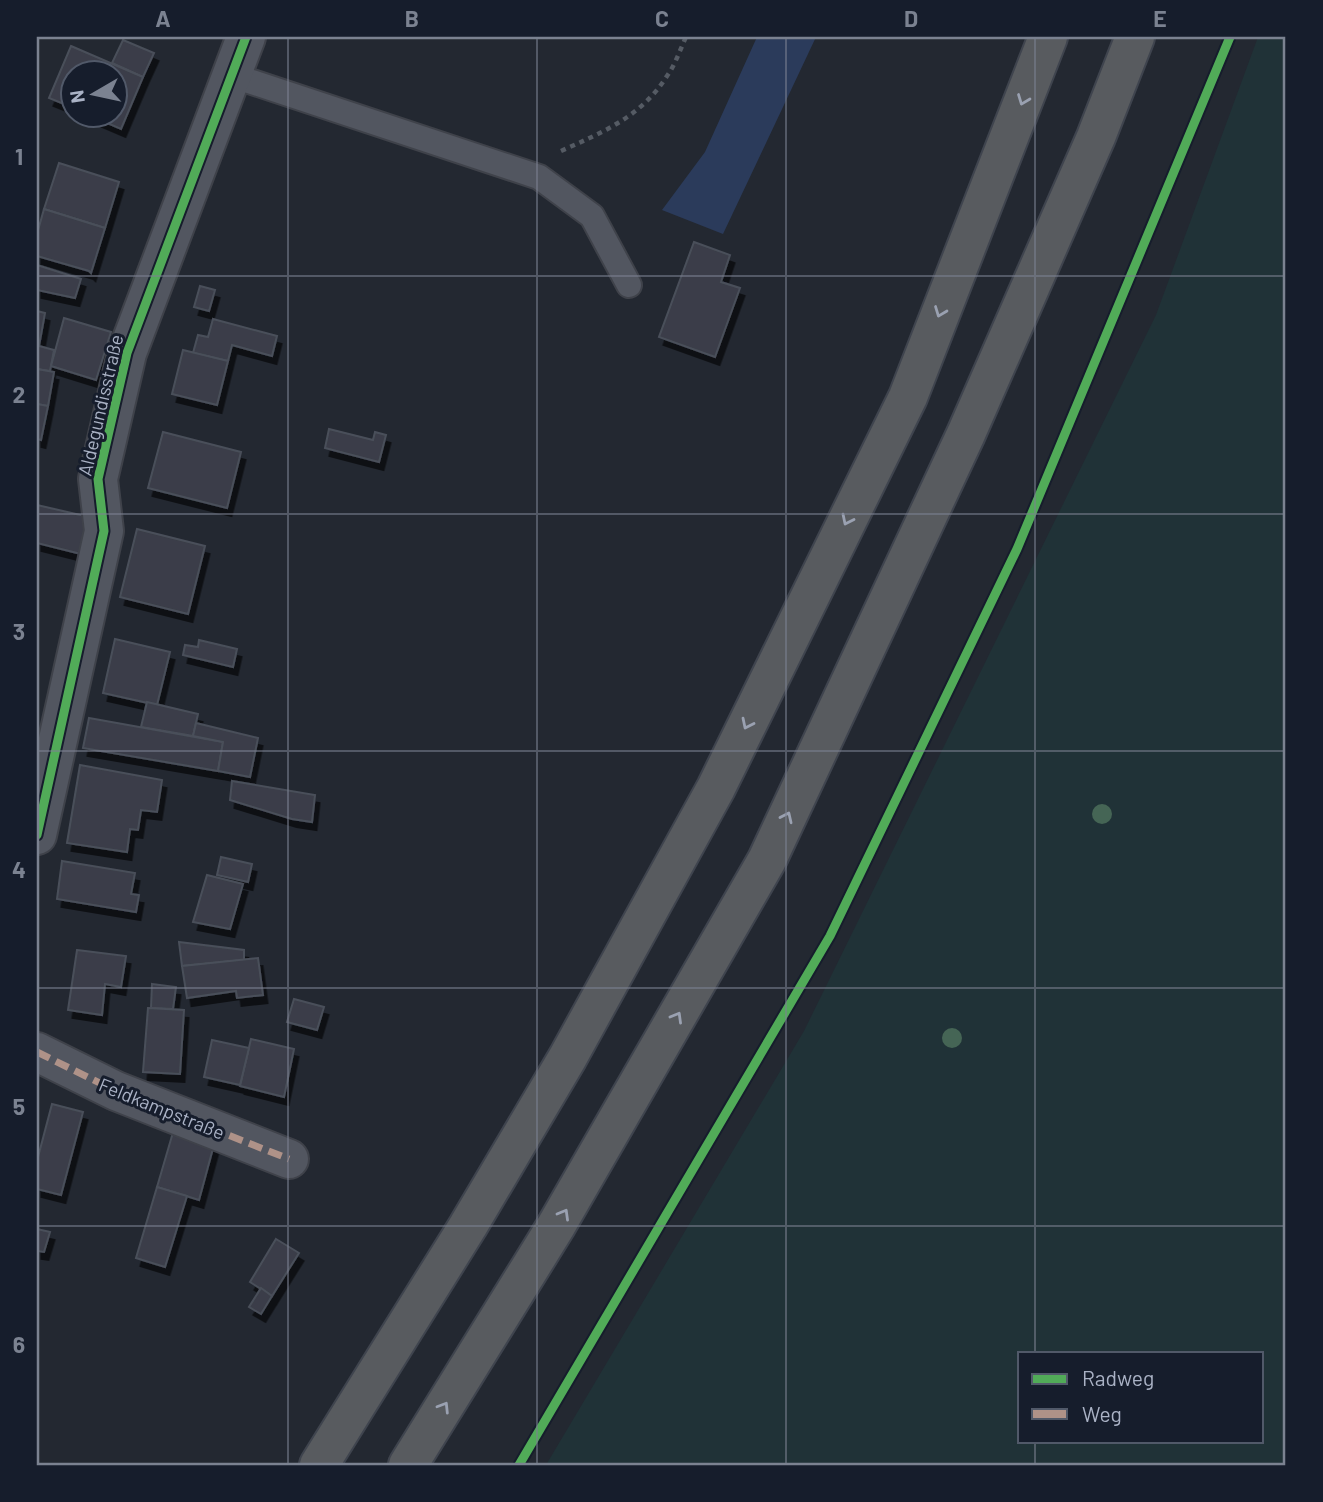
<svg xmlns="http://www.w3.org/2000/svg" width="1323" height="1502" font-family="Barlow,sans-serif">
  <defs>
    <filter id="shadow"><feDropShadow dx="4.5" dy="8" stdDeviation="0" flood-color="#0009"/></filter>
  </defs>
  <rect width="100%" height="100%" fill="#232831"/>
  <!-- green -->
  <path fill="#203237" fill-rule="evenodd" d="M1258,37H1286V1465H546L804,1031L1156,315ZM1020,1353H1262V1441H1020Z"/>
  <!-- water -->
  <polygon fill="#2b3b5b" points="757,37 816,37 723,234 662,210 705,152"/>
  <!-- building -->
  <g fill="#3a3e48" stroke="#4a4f5a" stroke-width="2" filter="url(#shadow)">
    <polygon points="123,40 154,53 143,77 112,63"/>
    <polygon points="71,46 143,77 121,129 91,116 116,116 116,74 74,74 74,108 49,98"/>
    <polygon points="59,163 119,182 105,228 44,209"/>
    <polygon points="44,209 105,228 91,273 89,271 37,256 37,234"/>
    <polygon points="694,242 730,255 721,282 740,288 715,357 659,337"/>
    <polygon points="37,265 81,279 75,298 37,290"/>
    <polygon points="200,286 215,290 209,311 194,307"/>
    <polygon points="37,311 45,313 39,346 54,350 50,371 37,369"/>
    <polygon points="64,318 111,332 96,380 51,366"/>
    <polygon points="213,319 277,336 272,356 232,345 228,361 193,353 198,335 208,337"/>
    <polygon points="183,350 228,361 217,405 172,394"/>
    <polygon points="37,369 54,372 48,406 37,404"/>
    <polygon points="37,404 48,406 41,440 37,439"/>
    <polygon points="329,429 373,440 375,432 386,435 379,462 325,448"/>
    <polygon points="163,432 241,452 227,508 148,488"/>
    <polygon points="37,505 89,517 81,554 37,543"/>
    <polygon points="137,529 205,546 188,614 120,597"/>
    <polygon points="115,639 170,652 157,705 103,693"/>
    <polygon points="199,640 237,649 233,667 183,655 185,645 198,647"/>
    <polygon points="147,702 198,714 193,736 141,727"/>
    <polygon points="89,718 223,742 218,771 83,748"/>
    <polygon points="196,723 258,738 250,777 218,771 223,742 193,736"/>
    <polygon points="80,765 162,780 157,812 141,810 138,830 130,829 127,852 67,843"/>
    <polygon points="232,781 315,795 312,822 292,819 230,800"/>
    <polygon points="221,857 252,864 248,882 217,875"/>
    <polygon points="62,861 135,873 131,894 139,895 136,912 57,899"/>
    <polygon points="207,875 243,884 230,929 193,922"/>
    <polygon points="179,942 244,950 244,960 182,966"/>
    <polygon points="77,950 126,956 121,987 105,984 102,1015 68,1010"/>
    <polygon points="258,958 263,995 237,998 236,991 187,998 182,966"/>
    <polygon points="152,984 176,987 173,1009 151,1008"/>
    <polygon points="294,999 324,1007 317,1030 287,1022"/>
    <polygon points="148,1008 184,1010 180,1074 143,1072"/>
    <polygon points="251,1039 294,1049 284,1097 240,1086"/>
    <polygon points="212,1040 249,1048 240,1085 204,1077"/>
    <polygon points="52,1104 83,1112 61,1195 37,1189 37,1161"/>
    <polygon points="174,1129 215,1141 199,1200 157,1187"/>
    <polygon points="157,1187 187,1196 165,1267 136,1258"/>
    <polygon points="37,1229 50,1232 44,1252 37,1251"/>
    <polygon points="276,1239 299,1253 272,1296 250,1282"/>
    <polygon points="261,1288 272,1296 261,1314 249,1307"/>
  </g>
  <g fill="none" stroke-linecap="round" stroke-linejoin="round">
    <defs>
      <polyline id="service" points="231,75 539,177 592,216 629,285"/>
      <g id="minor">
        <polyline points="37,835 104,531 98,479 127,353 246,37"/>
        <polyline points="37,1052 116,1091 289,1159"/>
      </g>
      <g id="motorway">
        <polyline points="319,1465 468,1226 568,1057 716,788 908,397 1048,37"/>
        <polyline points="408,1465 556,1226 767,860 966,434 1096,137 1135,37"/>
      </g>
    </defs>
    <!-- service casing -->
    <use href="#service" stroke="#3f424a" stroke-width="28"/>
    <!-- minor casing -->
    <use href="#minor" stroke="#3f424a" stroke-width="42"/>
    <!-- motorway casing -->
    <use href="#motorway" stroke="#3f444e" stroke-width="42"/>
    <!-- path -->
    <path stroke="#555b64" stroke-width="4.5" stroke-dasharray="5 5" stroke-linecap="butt" d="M561,151C603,132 641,117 667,76C675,65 680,50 686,37"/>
    <!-- service -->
    <use href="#service" stroke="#525660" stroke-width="24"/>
    <!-- minor -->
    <use href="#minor" stroke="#525660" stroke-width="38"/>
    <!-- motorway -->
    <use href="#motorway" stroke="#585b5f" stroke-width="38"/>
    <!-- quiet -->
    <polyline stroke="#af9288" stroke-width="7" stroke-dasharray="14 7" stroke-linecap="butt" points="37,1052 116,1091 289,1159"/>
    <defs>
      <g id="cycleway">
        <polyline points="37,835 104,531 98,479 127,353 246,37"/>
        <polyline points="519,1465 830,936 1017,549 1230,37"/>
      </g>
    </defs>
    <!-- cycleway casing -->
    <use href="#cycleway" stroke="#161d2c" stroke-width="13"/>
    <!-- cycleway -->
    <use href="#cycleway" stroke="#51ab58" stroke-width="9"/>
  </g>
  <!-- trees -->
  <g fill="#456555">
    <circle cx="1102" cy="814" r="10"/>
    <circle cx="952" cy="1038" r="10"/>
  </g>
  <!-- one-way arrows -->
  <defs><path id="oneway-chevron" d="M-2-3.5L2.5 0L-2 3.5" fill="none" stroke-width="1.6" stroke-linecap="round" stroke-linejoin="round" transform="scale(1.75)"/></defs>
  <g stroke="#9aa1b1">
    <use href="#oneway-chevron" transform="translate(1023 100) rotate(111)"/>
    <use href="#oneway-chevron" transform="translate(940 312) rotate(111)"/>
    <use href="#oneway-chevron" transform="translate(847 520) rotate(116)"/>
    <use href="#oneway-chevron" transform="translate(747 724) rotate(116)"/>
    <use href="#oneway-chevron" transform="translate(787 817) rotate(-65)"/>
    <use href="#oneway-chevron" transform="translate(677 1017) rotate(-60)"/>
    <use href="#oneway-chevron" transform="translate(564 1214) rotate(-60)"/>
    <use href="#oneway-chevron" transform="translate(444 1407) rotate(-58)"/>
  </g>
  <!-- grid -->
  <path fill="none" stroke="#7b8291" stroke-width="2" stroke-opacity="0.55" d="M288,37V1465M537,37V1465M786,37V1465M1035,37V1353M37,276H1286M37,514H1286M37,751H1286M37,988H1286M37,1226H1286M1035,1441V1465"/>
  <g text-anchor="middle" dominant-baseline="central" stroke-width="6" stroke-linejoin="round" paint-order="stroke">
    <!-- street labels -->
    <g font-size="19" fill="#aab2c5" stroke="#161d2c">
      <text transform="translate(100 405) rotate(-77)">Aldegundisstraße</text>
      <text transform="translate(162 1108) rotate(22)">Feldkampstraße</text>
    </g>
  </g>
  <!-- border -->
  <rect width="1323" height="1502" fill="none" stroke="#161d2c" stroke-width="77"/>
  <!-- legend -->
  <rect x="1018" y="1352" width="245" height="91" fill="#161d2c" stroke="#515969" stroke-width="2"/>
  <rect x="1032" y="1374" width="35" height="10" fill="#51ab58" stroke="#515969" stroke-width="2"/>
  <text x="1082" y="1386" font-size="21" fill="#aab2c5">Radweg</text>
  <rect x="1032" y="1409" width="35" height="10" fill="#af9288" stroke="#515969" stroke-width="2"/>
  <text x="1082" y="1422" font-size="21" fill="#aab2c5">Weg</text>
  <!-- north arrow -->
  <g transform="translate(94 94) rotate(261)"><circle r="33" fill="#161d2c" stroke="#515969" stroke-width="2"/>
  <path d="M0-5L12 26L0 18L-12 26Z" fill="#7b8291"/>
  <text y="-10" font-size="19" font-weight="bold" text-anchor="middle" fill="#aab2c5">N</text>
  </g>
  <rect x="38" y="38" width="1246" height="1426" fill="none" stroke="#7b8291" stroke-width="2.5"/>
  <g font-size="23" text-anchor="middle" font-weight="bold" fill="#7b8291">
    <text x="163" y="27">A</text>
    <text x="412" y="27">B</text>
    <text x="662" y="27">C</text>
    <text x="911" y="27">D</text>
    <text x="1160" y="27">E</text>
    <text x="19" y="165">1</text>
    <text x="19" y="403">2</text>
    <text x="19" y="640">3</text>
    <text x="19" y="878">4</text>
    <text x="19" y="1115">5</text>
    <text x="19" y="1353">6</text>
  </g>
</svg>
